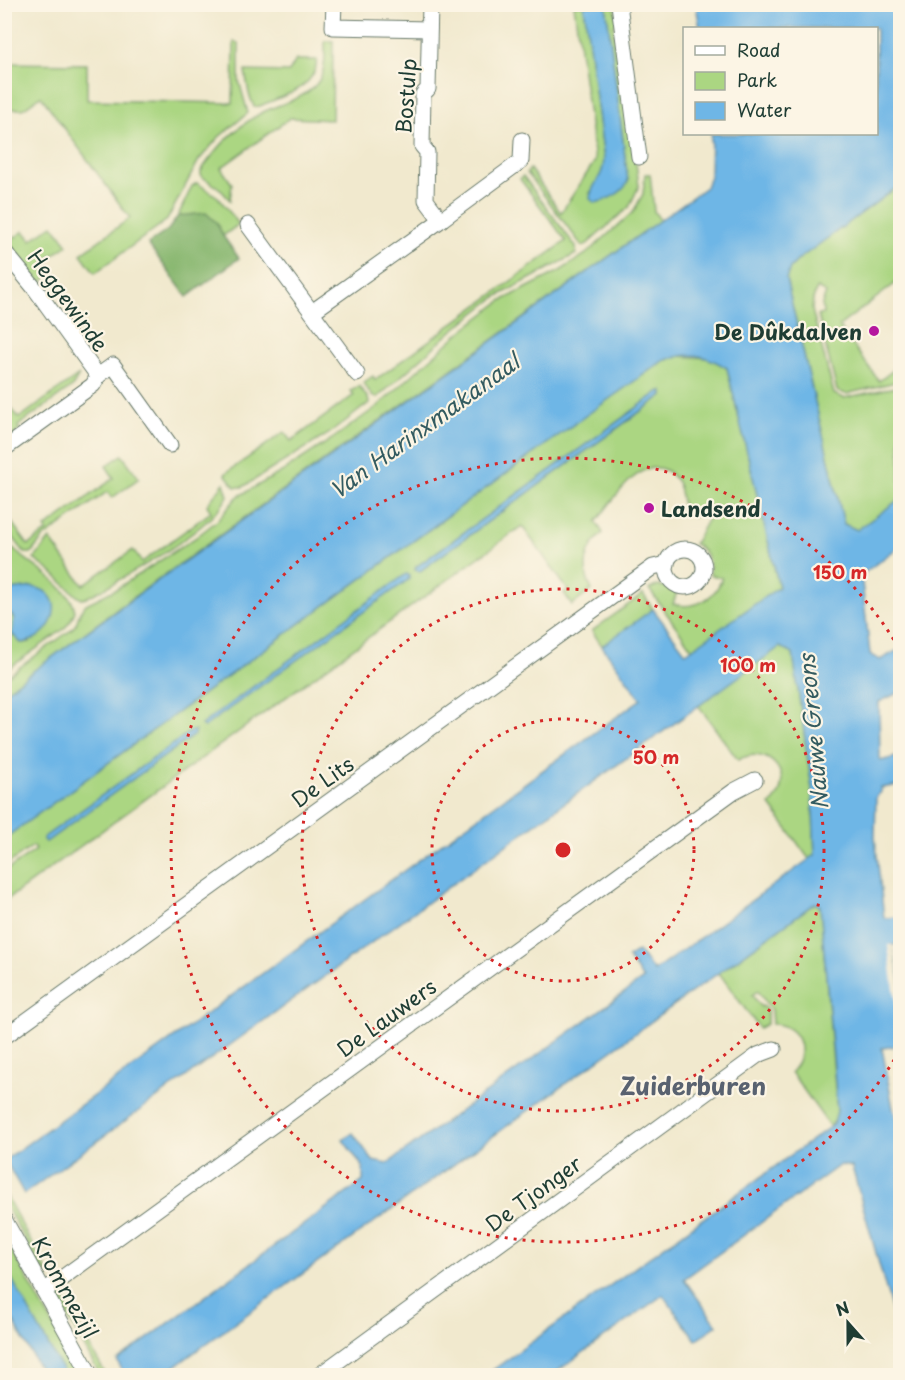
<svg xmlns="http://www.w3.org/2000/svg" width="905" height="1380" font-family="'Playpen Sans',sans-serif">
  <rect width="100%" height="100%" fill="#fcf5e5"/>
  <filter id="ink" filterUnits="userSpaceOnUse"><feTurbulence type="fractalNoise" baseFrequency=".0167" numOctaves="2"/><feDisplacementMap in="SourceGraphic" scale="12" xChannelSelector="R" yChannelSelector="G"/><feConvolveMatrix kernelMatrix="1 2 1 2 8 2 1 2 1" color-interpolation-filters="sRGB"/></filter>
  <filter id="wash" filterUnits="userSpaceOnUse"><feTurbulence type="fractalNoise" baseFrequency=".008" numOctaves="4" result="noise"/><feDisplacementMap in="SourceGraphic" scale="24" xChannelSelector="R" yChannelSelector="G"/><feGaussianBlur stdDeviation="1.35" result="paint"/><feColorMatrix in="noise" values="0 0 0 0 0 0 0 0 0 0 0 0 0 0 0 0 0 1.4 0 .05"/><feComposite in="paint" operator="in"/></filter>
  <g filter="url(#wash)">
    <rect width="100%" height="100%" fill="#f1e9ce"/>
    <!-- green -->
    <g fill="#abd682" stroke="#658a5b" stroke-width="1.5" fill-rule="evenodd">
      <path d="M574,5H584L604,159C604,173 598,181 590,193L628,181L606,5H615L617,23L614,26L615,38L620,40L639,186L629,207L586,245L582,246L527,173L530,169L561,213L595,161Z"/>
      <path d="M325,41H333L332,120L290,118L221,168L232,184L230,200L219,188L201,176V171C217,147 236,127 261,113C279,104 307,98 318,82C326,70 325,55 325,41Z"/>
      <polygon points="234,42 239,43 239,81 248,113 219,137 199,160 167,220 95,273 81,254 130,218 41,96 23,109 5,109 5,63 87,64 87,100 233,103"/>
      <path d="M296,60H317C315,90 283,95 260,106L254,107L249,94L245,71L289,72Z"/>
      <polygon points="645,174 650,174 654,211 660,220 121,606 5,692 5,678 71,630 76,624 80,612 86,604 118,588 195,538 218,520 237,497 285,470 332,439 378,406 458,334 501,301 560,271 586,254 633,212 643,194"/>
      <polygon points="523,176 576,247 576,254 496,297 452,331 378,397 373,397 363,383 373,376 375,380 566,241 520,179"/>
      <polygon points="197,183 218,197 239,224 223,236 217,223 187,216 178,216 192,186"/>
      <polygon points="900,185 900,280 839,326 879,381 900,365 900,381 846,394 837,391 818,315 823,314 822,304 826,293 817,288 813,299 812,310 834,394 844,398 900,386 900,499 857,530 844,524 786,279 790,268 799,259"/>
      <polygon points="53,225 68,245 46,260 54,272 40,283 9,244 14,238 24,231 31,240"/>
      <path d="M676,356L710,358L727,368L779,587L692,649L649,589C660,583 667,587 677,592L673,604C695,610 715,599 722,578L710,575C711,561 707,551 694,544L710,515L704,509L693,517L688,509L683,511C682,502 681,492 678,484C675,478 671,473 665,470C638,457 611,504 596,522L603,533C585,549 581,569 592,590L572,605L564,593L568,590L522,526L5,901L4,872L36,850L33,846L5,866V838L588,414L663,361ZM660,391L663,393V395L420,571L415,570L416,567Z"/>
      <polygon points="79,375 72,387 18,426 20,430 5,441 4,399 19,418"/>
      <polygon points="359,386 368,398 369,403 330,433 243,487 235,487 225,474 284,432 291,441 354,395 351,391"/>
      <polygon points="122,455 139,478 112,498 107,492 43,538 31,553 25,553 5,527 5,513 28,545 47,531 45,528 114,478 106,466"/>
      <path d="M224,483L228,496C210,531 122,579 86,598L82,599L78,597L50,571L34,559L50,539L83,585L133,550L142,562L211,512L207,505Z"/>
      <path d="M13,549C30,564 72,588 75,611L71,620L64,629L5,671V613H10L14,618L12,634L21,643L30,642L32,587L5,591L4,555Z"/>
      <polygon points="643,594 653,609 602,646 592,631"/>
      <path d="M779,646L793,653L812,789L815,855L809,859L770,805C798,780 771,742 738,760L698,705Z"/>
      <path d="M815,903L820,906L837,1111L836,1119L830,1127L791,1072C809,1053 799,1024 772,1024L771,1010L758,991L752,995L761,1007L763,1006L767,1011V1024L759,1028L719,973Z"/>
      <polygon points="4,1194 5,1194 49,1275 41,1269 5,1204"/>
      <polygon points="4,1237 81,1375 65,1375 5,1267"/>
      <polygon points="59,1292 106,1375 100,1375 59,1301"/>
    </g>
    <!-- forest -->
    <polygon fill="#88b770" stroke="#547a52" stroke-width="1.5" points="206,213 217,223 223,236 239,258 187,297 148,244 168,230 178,216"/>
    <!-- water -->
    <g fill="#6eb6e6" stroke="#467a8d" stroke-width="1.5">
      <path d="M584,5H606L628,181C624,193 607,200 595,203L590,199C590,185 604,178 604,159Z"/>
      <path d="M696,5H900V185L799,259L790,268L786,279L844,524L857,530L900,499V546L865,572L862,582L870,654L880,660L900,649V692L879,702L880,761L900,756V785L881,788V792L876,797L875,837L884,918L900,917V944L892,945L900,984V1046L882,1048L893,1108L900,1132V1339L852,1167L840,1165L684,1279L717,1325L696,1340L663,1295L552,1375H486L834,1124L837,1111L834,1068L820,906L815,903L163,1375H125L117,1361L363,1181V1167L343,1140L353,1133L373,1161L387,1164L643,979L628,958L638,951L654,971L815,855L812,789L793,654L780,647L24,1194L5,1160L641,699L602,646L653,609L686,653L779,587L727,368C704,354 689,351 663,361L588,414L5,838V692C113,611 225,533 335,454C459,365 582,275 706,187L710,176L711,134H876V28H700Z"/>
      <polygon points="660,391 663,391 663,395 420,571 415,570 416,567"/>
      <polygon points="406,574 409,575 409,579 204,727 201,725"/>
      <path d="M32,587C70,592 55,639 21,643L12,634L14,618L10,613H5V591Z"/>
      <polygon points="191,731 195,731 194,735 46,842 43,840 43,838"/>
      <polygon points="5,1267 65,1375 43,1375 5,1306"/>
    </g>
    <!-- pier -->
    <polygon fill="#f1e9ce" points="888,945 892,945 900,984 900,1033"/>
  </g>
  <g filter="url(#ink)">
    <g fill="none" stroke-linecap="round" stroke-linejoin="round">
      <defs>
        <g id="minor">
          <polyline points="334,4 333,27 429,29"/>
          <polyline points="619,4 639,157"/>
          <polyline points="441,220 521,161 522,140"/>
          <polyline points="248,225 357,374"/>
          <polyline points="4,251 36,290 98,376"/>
          <polyline points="312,312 441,220 426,200 427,152 422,146 423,94 428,89 430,4"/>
          <polyline points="4,449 93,385 98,376 113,365 170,445"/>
          <circle cx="685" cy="568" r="19"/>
          <polyline points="4,1037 653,567 667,564"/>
          <polyline points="4,1219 91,1376"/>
          <polyline points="44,1291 734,791 755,780"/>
          <polyline points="318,1376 758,1055 774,1049"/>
        </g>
      </defs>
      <!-- minor casing -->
      <use href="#minor" stroke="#68796a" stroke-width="17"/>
      <!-- minor -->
      <use href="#minor" stroke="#fff" stroke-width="15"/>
    </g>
  </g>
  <!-- distance rings -->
  <g fill="none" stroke="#d62828" stroke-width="3" stroke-dasharray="3 6">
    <circle cx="563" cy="850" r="131"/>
    <circle cx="563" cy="850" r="261"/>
    <path d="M899 1052A392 392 0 1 1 899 648"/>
  </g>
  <!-- markers -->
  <g fill="#b5179e" stroke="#fcf5e5" stroke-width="2">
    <circle cx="874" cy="331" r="6"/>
    <circle cx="649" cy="508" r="6"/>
  </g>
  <g text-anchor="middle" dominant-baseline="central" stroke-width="4.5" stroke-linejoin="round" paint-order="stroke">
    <!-- street labels -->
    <g font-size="21" fill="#1f3d34" stroke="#fcf5e5">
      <text transform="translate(405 96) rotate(-86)">Bostulp</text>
      <text transform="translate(69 300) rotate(54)">Heggewinde</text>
      <text transform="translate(322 781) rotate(-36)">De Lits</text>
      <text transform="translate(386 1017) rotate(-36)">De Lauwers</text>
      <text transform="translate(533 1193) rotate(-36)">De Tjonger</text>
      <text transform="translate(66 1287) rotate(61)">Krommezijl</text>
    </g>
    <!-- poi labels -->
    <g font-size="21" font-weight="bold" fill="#1f3d34" stroke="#fcf5e5" text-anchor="end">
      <text x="862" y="331">De Dûkdalven</text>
      <text x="661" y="508" text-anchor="start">Landsend</text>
    </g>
    <!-- water labels -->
    <g font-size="22" font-style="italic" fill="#335b60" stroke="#fcf5e5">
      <text transform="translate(424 425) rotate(-36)">Van Harinxmakanaal</text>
      <text transform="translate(812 732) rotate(-95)">Nauwe Greons</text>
    </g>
    <!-- quarter labels -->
    <g font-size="24" font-weight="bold" fill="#596270" stroke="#fcf5e5">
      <text x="693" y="1085">Zuiderburen</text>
    </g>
  </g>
  <circle cx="563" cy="850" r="9" fill="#d62828" stroke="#fcf5e5" stroke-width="3"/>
  <g font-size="18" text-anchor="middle" font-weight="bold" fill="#d62828" stroke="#fcf5e5" stroke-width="4.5" stroke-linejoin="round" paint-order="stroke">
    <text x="840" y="579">150 m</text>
    <text x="748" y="672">100 m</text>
    <text x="656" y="764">50 m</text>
  </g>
  <!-- margin -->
  <rect width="905" height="1380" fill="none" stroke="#fcf5e5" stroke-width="24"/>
  <!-- legend -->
  <rect x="683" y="27" width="195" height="108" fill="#fcf5e5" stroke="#a4ab9e" stroke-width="1.5"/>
  <rect x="695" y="46" width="30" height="9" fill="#ffffff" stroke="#a4ab9e" stroke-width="1.5"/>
  <text x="737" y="57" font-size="18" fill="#1f3d34">Road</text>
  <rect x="695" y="72" width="30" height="18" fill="#abd682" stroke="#a4ab9e" stroke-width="1.5"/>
  <text x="737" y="87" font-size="18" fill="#1f3d34">Park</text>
  <rect x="695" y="102" width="30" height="18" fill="#6eb6e6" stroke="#a4ab9e" stroke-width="1.5"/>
  <text x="737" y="117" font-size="18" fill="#1f3d34">Water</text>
  <!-- north arrow -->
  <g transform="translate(848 1323) rotate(339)" stroke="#fcf5e5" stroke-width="4.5" paint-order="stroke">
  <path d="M0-4.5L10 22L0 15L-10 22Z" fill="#1f3d34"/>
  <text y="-9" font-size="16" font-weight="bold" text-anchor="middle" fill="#1f3d34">N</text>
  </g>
</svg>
